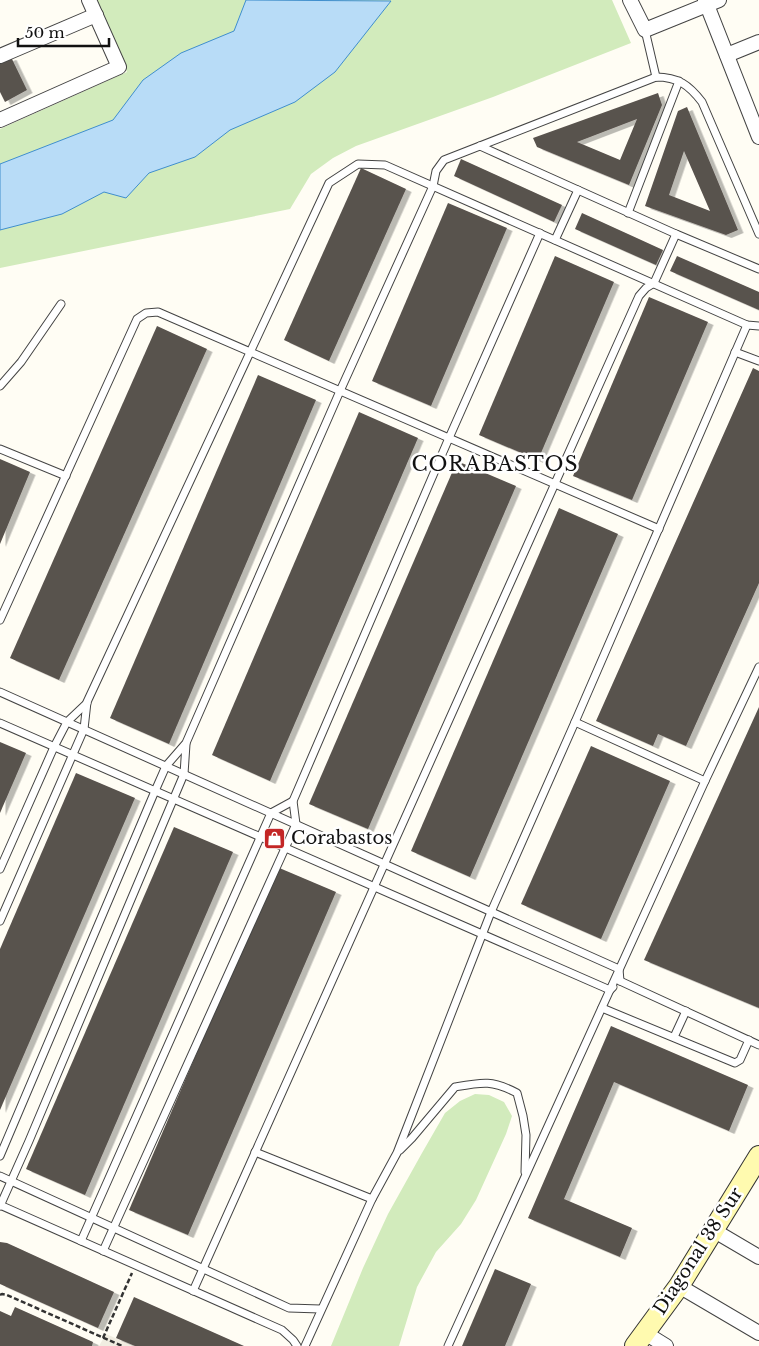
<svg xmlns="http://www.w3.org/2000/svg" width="759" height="1346" font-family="'Libre Baskerville',serif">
  <defs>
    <filter id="shadow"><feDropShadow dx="5.5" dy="3" stdDeviation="0" flood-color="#0004"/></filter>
  </defs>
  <rect width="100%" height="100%" fill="#fffdf4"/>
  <!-- green -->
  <g fill="#d2ebbc">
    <polygon points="94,0 612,0 631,43 493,97 356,146 333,158 311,174 290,209 0,268 0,129 127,72"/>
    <polygon points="475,1094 489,1095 504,1102 512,1116 506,1134 476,1200 461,1224 436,1252 417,1287 399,1346 331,1346 363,1268 388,1214 422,1153 445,1113 460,1101"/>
  </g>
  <!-- plaza -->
  <polygon fill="#f1ede1" points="106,1334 134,1346 99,1346"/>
  <!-- water -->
  <polygon fill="#b8dcf7" stroke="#3f8ece" points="246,0 391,1 335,72 295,102 230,130 195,157 149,173 126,198 104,192 62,214 0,230 0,164 113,120 143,80 181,53 234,31"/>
  <!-- building -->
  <g fill="#59524d" fill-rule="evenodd" filter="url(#shadow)">
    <polygon points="11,57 27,90 5,102 0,92 0,60"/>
    <path d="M658,93L662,105L629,185L537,147L533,138ZM637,119L620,160L577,142Z"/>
    <path d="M687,107L738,230L726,235L645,206L678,111ZM684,151L710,211L669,195Z"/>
    <polygon points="461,159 562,205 554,222 454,176"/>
    <polygon points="361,168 406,189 329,361 284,340"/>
    <polygon points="448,203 507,228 431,406 372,381"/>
    <polygon points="582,213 663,250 656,265 575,229"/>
    <polygon points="555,256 614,282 538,460 479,435"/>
    <polygon points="677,256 759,292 759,310 670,271"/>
    <polygon points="649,297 708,322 632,500 573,476"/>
    <polygon points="157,326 207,349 59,680 10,658"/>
    <polygon points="753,368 759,371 759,583 686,746 658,734 653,746 596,721"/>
    <polygon points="258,375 316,400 169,744 110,718"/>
    <polygon points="359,412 418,438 270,781 212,755"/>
    <polygon points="0,459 30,472 0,544"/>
    <polygon points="457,461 516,486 368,829 309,804"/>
    <polygon points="559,508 618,534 470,877 411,851"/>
    <polygon points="759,707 759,1008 644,960"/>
    <polygon points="0,742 26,753 0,813"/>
    <polygon points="591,746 670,781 601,939 521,904"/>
    <polygon points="76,773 135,798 0,1110 0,949"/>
    <polygon points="174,827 233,852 85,1195 26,1169"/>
    <polygon points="277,867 336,892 188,1235 129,1210"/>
    <polygon points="611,1026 748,1085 729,1131 614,1082 564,1199 632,1228 620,1257 528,1218"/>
    <polygon points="0,1242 7,1243 114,1292 98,1328 0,1284"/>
    <polygon points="495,1269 531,1284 505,1346 462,1346"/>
    <polygon points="134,1297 244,1346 135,1346 116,1338"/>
    <polygon points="15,1307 93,1342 92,1346 0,1346 0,1311 11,1316"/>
  </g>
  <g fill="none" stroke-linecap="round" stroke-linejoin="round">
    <defs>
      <g id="lane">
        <polyline points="645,30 656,77"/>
        <polyline points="480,146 676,234 759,269"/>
        <polyline points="628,213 679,81"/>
        <polyline points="555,240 578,190"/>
        <polyline points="735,352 759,361"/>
        <polyline points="0,386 21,362 61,304"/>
        <polyline points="0,449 66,476"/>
        <polyline points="0,620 137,319 146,313 158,312 659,529"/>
        <polyline points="0,692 619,969 620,981"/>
        <polyline points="575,722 705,781"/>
        <polyline points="0,723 610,990 613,987"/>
        <polyline points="0,869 54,747 67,722 87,703"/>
        <polyline points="0,921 84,729 87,702 329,183 358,164 385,165 747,325 759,326"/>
        <polyline points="620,981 759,1045"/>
        <polyline points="602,1008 735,1063 740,1060 749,1040"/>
        <polyline points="674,1037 686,1011"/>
        <path d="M400,1150L412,1138L455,1087C483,1082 492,1080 517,1093L523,1116L526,1135L525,1172"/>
        <polyline points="255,1152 372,1199"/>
        <path d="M0,1156L155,791L166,766L186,743L340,391L433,186L436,171L444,160L656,77C678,77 689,85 702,102L759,234"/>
        <polyline points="0,1176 289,1308 320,1309"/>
        <polyline points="0,1205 282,1330 293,1340 297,1346"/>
        <polyline points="0,1206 29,1141 184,774 186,744"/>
        <polyline points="81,1241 271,813 293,801"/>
        <polyline points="103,1251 296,824 293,801 449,438 540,233"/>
        <polyline points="193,1291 639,296 646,288 654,283 676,234"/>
        <polyline points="305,1346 372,1199 397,1153 491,912 575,722 747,325"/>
        <polyline points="448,1346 705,781 759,667"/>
      </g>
      <g id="street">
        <polyline points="630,0 645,30 719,0"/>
        <polyline points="705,0 759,137"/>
        <polyline points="727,55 759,42"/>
        <polyline points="0,56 96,15"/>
        <polyline points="0,120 119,67 89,0"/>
        <polyline points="713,1230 759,1257"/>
        <polyline points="679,1286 759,1333"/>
        <polyline points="645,1333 666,1346"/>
      </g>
      <polyline id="secondary" points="635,1346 679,1286 759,1156"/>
    </defs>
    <!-- lane casing -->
    <use href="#lane" stroke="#444" stroke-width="9"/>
    <!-- street casing -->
    <use href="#street" stroke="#444" stroke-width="16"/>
    <!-- secondary casing -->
    <use href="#secondary" stroke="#333" stroke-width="22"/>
    <!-- path -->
    <g stroke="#333" stroke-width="2.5" stroke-dasharray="5 2.5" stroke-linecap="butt">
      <polyline points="0,1295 2,1294 7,1295 122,1346"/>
      <polyline points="103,1338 132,1273"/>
    </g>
    <!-- lane -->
    <use href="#lane" stroke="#fff" stroke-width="7"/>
    <!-- street -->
    <use href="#street" stroke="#fff" stroke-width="14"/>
    <!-- secondary -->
    <use href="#secondary" stroke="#fffaaf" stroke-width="20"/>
  </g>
  <!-- icons -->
  <defs>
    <symbol id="shop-square" viewBox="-11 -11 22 22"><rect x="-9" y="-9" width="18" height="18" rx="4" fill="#c32626" stroke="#fff"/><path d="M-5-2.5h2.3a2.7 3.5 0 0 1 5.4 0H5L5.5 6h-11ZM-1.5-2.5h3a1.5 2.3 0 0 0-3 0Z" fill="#fff"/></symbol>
  </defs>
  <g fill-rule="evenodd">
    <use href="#shop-square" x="262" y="826" width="25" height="25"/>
  </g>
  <g text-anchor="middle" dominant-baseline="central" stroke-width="5" stroke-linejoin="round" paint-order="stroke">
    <!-- poi labels -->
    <g font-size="18" fill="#111" stroke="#fff" text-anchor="start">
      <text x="291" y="838">Corabastos</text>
    </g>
    <!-- street labels -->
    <g font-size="18" fill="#111" stroke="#fff">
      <text transform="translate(698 1251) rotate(-57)">Diagonal 38 Sur</text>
    </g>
    <!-- quarter labels -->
    <g font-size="20" letter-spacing="1" fill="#111" stroke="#fff">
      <text x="495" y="464">CORABASTOS</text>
    </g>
  </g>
  <!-- scale -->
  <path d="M18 38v8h91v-8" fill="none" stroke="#111111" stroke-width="2.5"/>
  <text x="25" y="38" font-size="15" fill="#111111" stroke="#ffffff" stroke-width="4" paint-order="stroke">50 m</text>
</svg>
